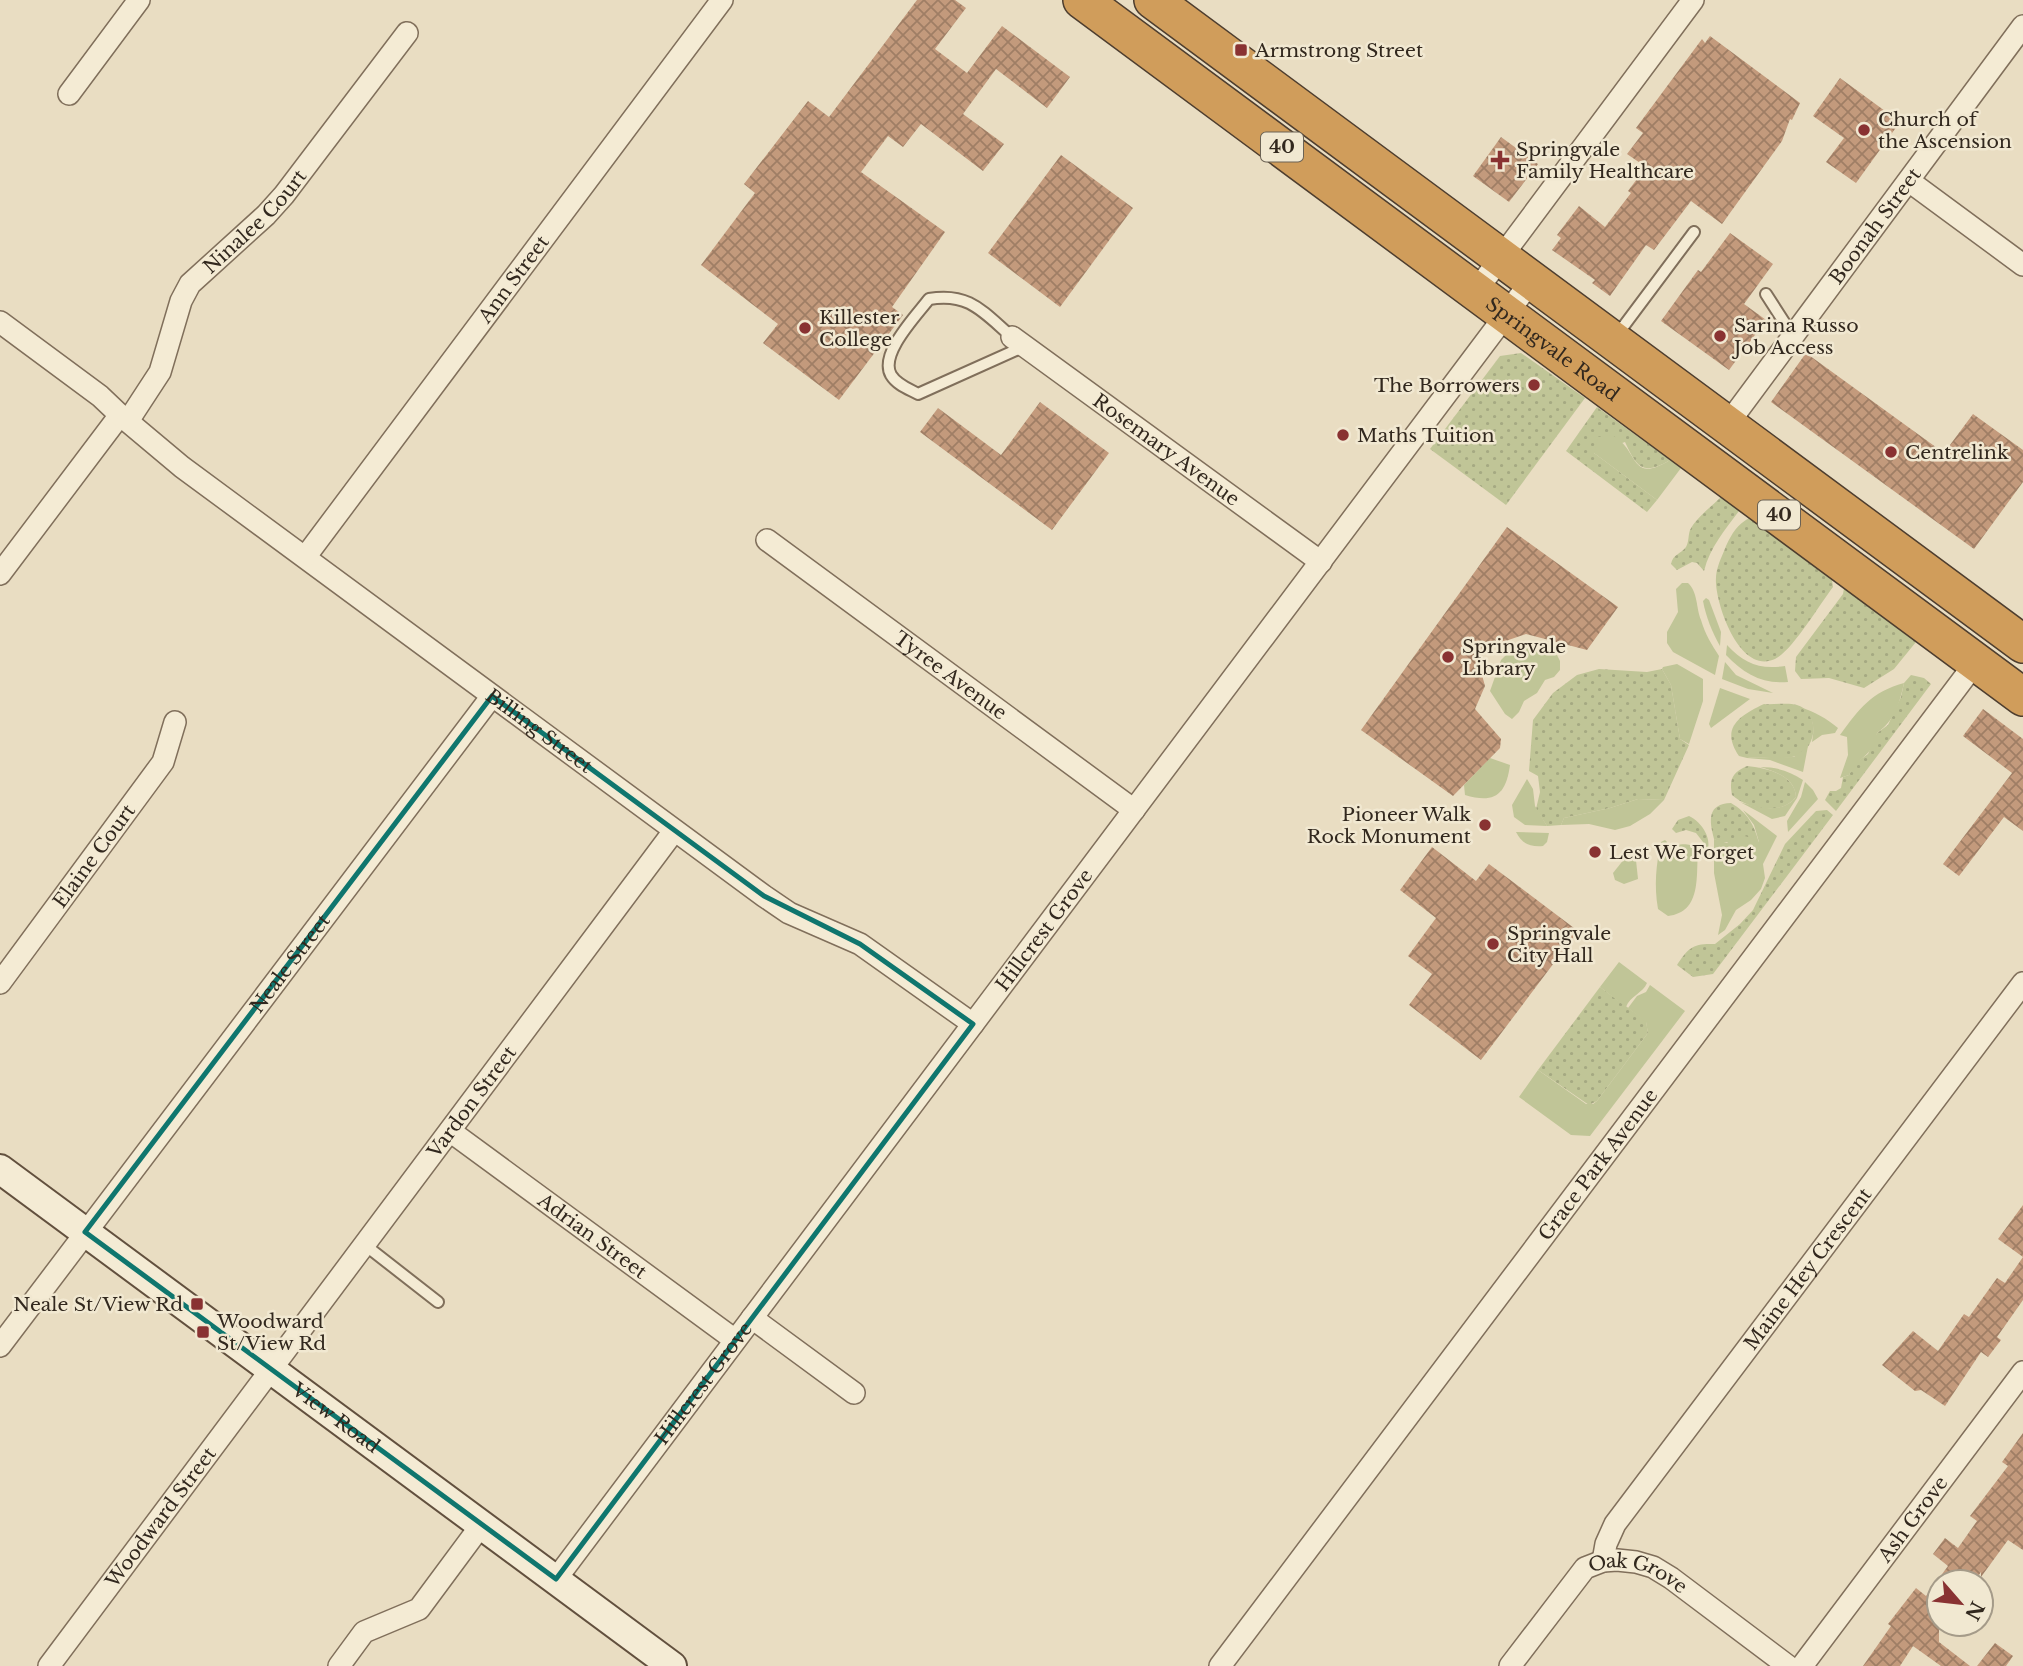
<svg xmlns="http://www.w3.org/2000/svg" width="2023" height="1666" font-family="'Libre Baskerville',serif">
  <defs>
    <pattern id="grass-dots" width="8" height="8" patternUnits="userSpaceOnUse" patternTransform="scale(1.75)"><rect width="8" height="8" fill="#c0c597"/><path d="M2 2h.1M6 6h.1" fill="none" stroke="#a5a982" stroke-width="1.8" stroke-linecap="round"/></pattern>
    <pattern id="building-cross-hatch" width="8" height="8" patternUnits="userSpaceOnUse" patternTransform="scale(1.75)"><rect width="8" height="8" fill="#c39a7c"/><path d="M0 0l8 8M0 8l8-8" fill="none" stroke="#9f7e65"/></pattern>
  </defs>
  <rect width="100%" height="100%" fill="#e9ddc2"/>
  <!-- grass -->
  <g fill="url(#grass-dots)">
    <polygon points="1521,353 1585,398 1506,505 1430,449 1500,356"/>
    <path d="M1597,407L1670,460C1643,476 1637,468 1625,442L1594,453L1657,500L1647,512L1566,451Z"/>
    <path d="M1721,497L1739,511C1725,530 1710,547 1704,571L1697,563L1692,562L1677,570L1671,564C1673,554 1681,554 1686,547C1689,542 1688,536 1690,530C1696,518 1712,506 1721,497Z"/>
    <path d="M1749,518L1832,580L1833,587C1820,604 1792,651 1775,659C1740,675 1717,607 1716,583C1715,569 1721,559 1726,546C1732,533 1737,525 1749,518Z"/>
    <polygon points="1844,588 1916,642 1894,669 1864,688 1829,678 1801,679 1795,671 1796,657 1843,594"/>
    <polygon points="1599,669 1647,672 1662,669 1671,685 1680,739 1689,745 1664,800 1638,799 1610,808 1564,818 1561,825 1547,826 1536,809 1540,792 1538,776 1529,771 1533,720 1553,693 1577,675"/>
    <polygon points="1911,675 1924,678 1931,684 1836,811 1825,800 1830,791 1836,791 1841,788 1843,777 1849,775 1854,764 1868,754 1877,733 1888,725 1901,697 1904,683"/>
    <path d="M1764,704C1773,705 1788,702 1797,705C1820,712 1818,748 1796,756C1783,760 1762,757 1747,758L1739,756C1720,728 1739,716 1764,704Z"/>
    <path d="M1747,766C1766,768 1795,774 1796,797C1781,816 1747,809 1732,795C1729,779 1732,773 1747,766Z"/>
    <path d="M1731,803C1748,813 1754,825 1759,843L1721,842L1714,839C1709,820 1707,804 1731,803Z"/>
    <path d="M1827,810L1833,815L1713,974L1693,977L1677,965C1688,948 1693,943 1715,944L1740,924L1753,910L1785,844L1816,811Z"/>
    <path d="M1689,816C1702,822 1714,840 1706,855L1703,842L1696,833L1686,830L1676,833L1672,829L1678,820Z"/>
    <polygon points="1600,987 1646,1021 1648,1033 1597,1101 1589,1105 1538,1070"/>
  </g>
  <!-- garden -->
  <g fill="#c0c597">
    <path d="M1612,435C1640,450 1629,485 1670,460L1681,468L1657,500L1594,453L1598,437Z"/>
    <path d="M1682,583H1688C1698,592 1696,608 1701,620C1705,634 1712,645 1719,656L1715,675L1673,652L1667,643V632L1678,612L1676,589Z"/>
    <path d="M1706,598L1709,600L1721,632L1720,646C1712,632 1706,617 1703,601Z"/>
    <path d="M1727,645C1744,663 1759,670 1785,666L1788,682C1762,684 1744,674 1726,655Z"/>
    <polygon points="1526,648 1556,653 1560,661 1560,670 1554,677 1545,680 1537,693 1524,701 1519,712 1512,719 1505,714 1490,691 1501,660 1512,649"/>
    <polygon points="1725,662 1736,675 1773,693 1748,689 1722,679"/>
    <polygon points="1677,664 1703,679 1703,701 1689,744 1680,739 1671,685 1662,669 1663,667"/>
    <path d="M1904,683C1899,705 1895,720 1877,733C1874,756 1858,756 1849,775L1840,778L1848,755L1847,737L1840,735C1859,709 1871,692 1904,683Z"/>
    <polygon points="1720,688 1750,699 1711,728 1709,724"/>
    <path d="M1800,707C1815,712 1826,718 1838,728L1835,733L1822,735L1812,742C1815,727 1814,716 1800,707Z"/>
    <polygon points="1808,746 1803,772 1770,760 1747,758 1794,757"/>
    <path d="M1490,758L1510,765C1506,795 1494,804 1465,795L1464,785Z"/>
    <path d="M1760,767C1777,767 1789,771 1803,780L1797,798L1785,816L1772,819L1740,802C1758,808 1783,814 1796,797C1795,778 1777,772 1760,767Z"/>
    <polygon points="1527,779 1533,789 1535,806 1547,826 1525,825 1514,817 1512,805"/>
    <polygon points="1805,782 1813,790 1818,799 1788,832 1787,821 1801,797"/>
    <polygon points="1638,799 1664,800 1650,814 1630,826 1615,830 1589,824 1561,825 1564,818 1610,808"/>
    <path d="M1743,810L1777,836L1763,864L1765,878L1761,889L1751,900L1736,910L1725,930L1718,935L1722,915L1714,873V839L1727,843C1739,831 1747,836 1759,842L1754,825Z"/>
    <path d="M1516,832L1549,833L1547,842L1543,846C1530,847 1522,844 1516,832Z"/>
    <path d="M1665,840L1667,842L1666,848C1680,845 1685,841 1698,849C1696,876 1702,912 1668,916L1658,909C1654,885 1656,865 1661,842Z"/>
    <polygon points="1635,851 1638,879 1624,884 1615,880 1613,873 1629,853"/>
    <path d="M1619,962L1647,983C1643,993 1630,996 1626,1007L1600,987Z"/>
    <polygon points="1650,985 1685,1011 1590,1136 1571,1135 1519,1097 1538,1070 1586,1104 1593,1104 1597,1101 1648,1033 1646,1022 1628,1008 1637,996 1646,992"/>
  </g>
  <!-- building -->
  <g fill="url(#building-cross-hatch)">
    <polygon points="917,0 955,0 966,8 935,49 967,73 1002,26 1070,77 1047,108 996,69 963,114 1004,144 983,171 921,124 903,147 888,136 861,172 945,232 892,307 903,315 839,400 763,343 778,324 701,265 755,193 744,184 808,101 829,117"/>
    <polygon points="1710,36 1800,103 1792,120 1790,119 1782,141 1722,224 1691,201 1654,250 1646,245 1610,296 1592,283 1595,280 1552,250 1561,238 1557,235 1579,206 1605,227 1631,193 1628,191 1646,167 1627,154 1643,133 1636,128 1702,39 1705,43"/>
    <polygon points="1840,78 1900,122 1856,183 1826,162 1844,138 1813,116"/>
    <polygon points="1501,137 1538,164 1509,202 1473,176"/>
    <polygon points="1061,155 1133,208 1060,307 988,253"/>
    <polygon points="1730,233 1773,264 1744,304 1766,320 1729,370 1661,321 1698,270 1701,272"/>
    <polygon points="1806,353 1944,453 1973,414 2023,450 2023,482 1974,549 1771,402"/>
    <polygon points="1040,402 1109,453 1052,530 920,432 938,408 1001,455"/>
    <polygon points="1507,527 1618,607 1587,650 1526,634 1485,648 1479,664 1485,686 1475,709 1501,739 1500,748 1453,796 1361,730"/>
    <polygon points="1983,709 2023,739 2023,831 2004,817 1959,876 1943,864 2012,773 1963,736"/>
    <polygon points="1432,847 1476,881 1489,864 1578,931 1481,1060 1409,1005 1432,974 1408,956 1436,918 1400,890"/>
    <polygon points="2023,1205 2023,1257 1998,1239"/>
    <polygon points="2023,1257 2023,1300 1997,1337 2001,1340 1988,1357 1981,1352 1945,1406 1921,1390 1915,1391 1882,1365 1913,1331 1938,1351 1964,1314 1969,1317 1997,1278 2005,1283"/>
    <polygon points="2023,1433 2023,1550 2008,1540 1981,1577 1981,1572 1974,1582 1939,1582 1939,1642 1970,1666 1941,1666 1913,1646 1900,1666 1863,1666 1891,1626 1888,1624 1916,1588 1926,1596 1948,1566 1933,1554 1945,1538 1958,1548 1977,1521 1970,1516 2008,1466 2002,1462"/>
    <polygon points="1995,1643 2013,1656 2006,1666 1977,1666"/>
  </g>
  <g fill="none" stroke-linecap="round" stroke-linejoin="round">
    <defs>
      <g id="lane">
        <polyline points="1766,294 1793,336"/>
        <polyline points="1617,335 1694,232"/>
        <path d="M1012,337C983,312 969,292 929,299C916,316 879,354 891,375C897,385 909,389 918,394L1025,346"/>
        <polyline points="365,1245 438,1302"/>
      </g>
      <g id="street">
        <polyline points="69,94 139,0"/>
        <polyline points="1909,181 2023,265"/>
        <polyline points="1476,291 1693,0"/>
        <polyline points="0,322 100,396 120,415 0,574"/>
        <path id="s1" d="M1012,337L1321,562"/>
        <path id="s2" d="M120,415L182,467L764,896L789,913L860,944L973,1024"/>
        <path id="s3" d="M128,421L160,372L181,301L190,284L266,215L284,195L407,33"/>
        <path id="s4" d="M1727,425L2023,26"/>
        <path id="s5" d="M767,540L1134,810"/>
        <path id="s6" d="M306,556L722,0"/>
        <path id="s7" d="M0,983L163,762L175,722"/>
        <path id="s8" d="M450,1131L735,1340"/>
        <polyline points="752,1318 854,1393"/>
        <path id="s9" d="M0,1346L492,696"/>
        <path id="s10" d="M1603,1561L1606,1544L1615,1524L2023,983"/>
        <path id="s11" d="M556,1579L1532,280"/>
        <path id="s12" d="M49,1666L674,831"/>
        <polyline points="339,1666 364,1632 419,1609 482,1524"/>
        <path id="s13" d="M1220,1666L1976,662"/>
        <path id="s14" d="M1510,1666L1585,1568L1603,1561L1617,1560L1636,1562L1653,1567L1671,1578L1788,1666"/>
        <path id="s15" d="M1802,1666L2023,1372"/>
      </g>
      <g id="secondary">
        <path id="s16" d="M0,1169L672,1666"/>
      </g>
      <g id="highway">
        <path id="s17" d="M1082,0L2023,697"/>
        <polyline points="1153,0 2023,644"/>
      </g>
    </defs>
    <!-- lane casing -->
    <use href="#lane" stroke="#806f5b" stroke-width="14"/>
    <!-- street casing -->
    <use href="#street" stroke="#806f5b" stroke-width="24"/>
    <!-- secondary casing -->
    <use href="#secondary" stroke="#62503e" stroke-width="32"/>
    <!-- highway casing -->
    <use href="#highway" stroke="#4e3e2f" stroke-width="40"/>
    <!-- lane -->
    <use href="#lane" stroke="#f4ebd4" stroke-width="10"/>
    <!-- street -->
    <use href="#street" stroke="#f4ebd4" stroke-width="21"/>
    <!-- secondary -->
    <use href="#secondary" stroke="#f4ebd4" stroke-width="28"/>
    <!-- highway -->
    <use href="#highway" stroke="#d09d5b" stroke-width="37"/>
  </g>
  <!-- marked area -->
  <path fill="none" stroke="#0f766e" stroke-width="5" stroke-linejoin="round" d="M492,696L764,896L860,944L973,1024L556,1579L85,1232Z"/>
  <!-- markers -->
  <g fill="#893232" stroke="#f1e8d1" stroke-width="2.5">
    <rect x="1234" y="43" width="14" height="14" rx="3.5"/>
    <circle cx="1864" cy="130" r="7"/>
    <path d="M1496.5 149.5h7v7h7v7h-7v7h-7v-7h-7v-7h7z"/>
    <circle cx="805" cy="328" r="7"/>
    <circle cx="1720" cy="336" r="7"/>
    <circle cx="1534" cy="385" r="7"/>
    <circle cx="1343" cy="435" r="7"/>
    <circle cx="1891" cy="452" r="7"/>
    <circle cx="1448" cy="657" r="7"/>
    <circle cx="1485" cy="825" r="7"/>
    <circle cx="1595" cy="852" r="7"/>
    <circle cx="1493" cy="944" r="7"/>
    <rect x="190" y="1297" width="14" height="14" rx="3.5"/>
    <rect x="196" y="1325" width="14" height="14" rx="3.5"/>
  </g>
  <g text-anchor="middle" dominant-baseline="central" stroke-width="5" stroke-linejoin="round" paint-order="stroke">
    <!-- shield labels -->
    <g fill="#f1e8d1" stroke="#6b6254" stroke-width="2">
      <rect x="1261" y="132.5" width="42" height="29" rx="5"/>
      <rect x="1758" y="500.5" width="42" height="29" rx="5"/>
    </g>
    <g font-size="18" font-weight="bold" fill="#32281e">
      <text x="1282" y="147">40</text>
      <text x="1779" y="515">40</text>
    </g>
    <!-- poi labels -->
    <g font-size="19" fill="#32281e" stroke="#f1e8d1" text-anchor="start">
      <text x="1255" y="50">Armstrong Street</text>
      <text x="1878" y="119">Church of<tspan x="1878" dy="22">the Ascension</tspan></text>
      <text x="1516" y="149">Springvale<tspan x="1516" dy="22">Family Healthcare</tspan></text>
      <text x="819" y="317">Killester<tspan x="819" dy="22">College</tspan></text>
      <text x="1734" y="325">Sarina Russo<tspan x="1734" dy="22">Job Access</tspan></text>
      <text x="1520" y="385" text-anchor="end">The Borrowers</text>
      <text x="1357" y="435">Maths Tuition</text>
      <text x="1905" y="452">Centrelink</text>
      <text x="1462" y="646">Springvale<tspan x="1462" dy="22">Library</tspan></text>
      <text x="1471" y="814" text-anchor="end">Pioneer Walk<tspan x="1471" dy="22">Rock Monument</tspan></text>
      <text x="1609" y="852">Lest We Forget</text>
      <text x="1507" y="933">Springvale<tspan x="1507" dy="22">City Hall</tspan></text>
      <text x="183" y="1304" text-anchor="end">Neale St/View Rd</text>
      <text x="217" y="1321">Woodward<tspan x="217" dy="22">St/View Rd</tspan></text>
    </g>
    <!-- street labels -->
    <g font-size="19" fill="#32281e" stroke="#f1e8d1">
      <text stroke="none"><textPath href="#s3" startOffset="242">Ninalee Court</textPath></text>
      <text stroke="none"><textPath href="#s4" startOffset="248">Boonah Street</textPath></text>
      <text stroke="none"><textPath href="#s6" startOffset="346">Ann Street</textPath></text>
      <text stroke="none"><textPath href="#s17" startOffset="586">Springvale Road</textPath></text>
      <text stroke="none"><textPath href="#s1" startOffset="191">Rosemary Avenue</textPath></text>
      <text stroke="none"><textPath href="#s5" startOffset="228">Tyree Avenue</textPath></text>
      <text stroke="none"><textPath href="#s2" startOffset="525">Billing Street</textPath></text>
      <text stroke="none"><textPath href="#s7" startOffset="158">Elaine Court</textPath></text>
      <text stroke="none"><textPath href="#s11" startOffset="812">Hillcrest Grove</textPath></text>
      <text stroke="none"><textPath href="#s9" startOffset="480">Neale Street</textPath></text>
      <text stroke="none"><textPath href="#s12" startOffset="705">Vardon Street</textPath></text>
      <text stroke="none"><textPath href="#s13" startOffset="628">Grace Park Avenue</textPath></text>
      <text stroke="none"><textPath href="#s8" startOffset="177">Adrian Street</textPath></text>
      <text stroke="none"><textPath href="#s10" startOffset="359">Maine Hey Crescent</textPath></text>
      <text stroke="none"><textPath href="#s11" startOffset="245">Hillcrest Grove</textPath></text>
      <text stroke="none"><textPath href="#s16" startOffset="418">View Road</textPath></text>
      <text stroke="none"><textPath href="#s12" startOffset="186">Woodward Street</textPath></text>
      <text stroke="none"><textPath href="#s15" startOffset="184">Ash Grove</textPath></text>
      <text stroke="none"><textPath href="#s14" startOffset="180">Oak Grove</textPath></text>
    </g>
  </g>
  <!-- north arrow -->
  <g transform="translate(1960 1603) rotate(118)"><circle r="33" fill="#f1e8d1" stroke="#a59b89" stroke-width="2"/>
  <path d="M0-5L12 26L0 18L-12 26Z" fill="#893232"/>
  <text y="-10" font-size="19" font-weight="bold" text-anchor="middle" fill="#32281e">N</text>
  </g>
</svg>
